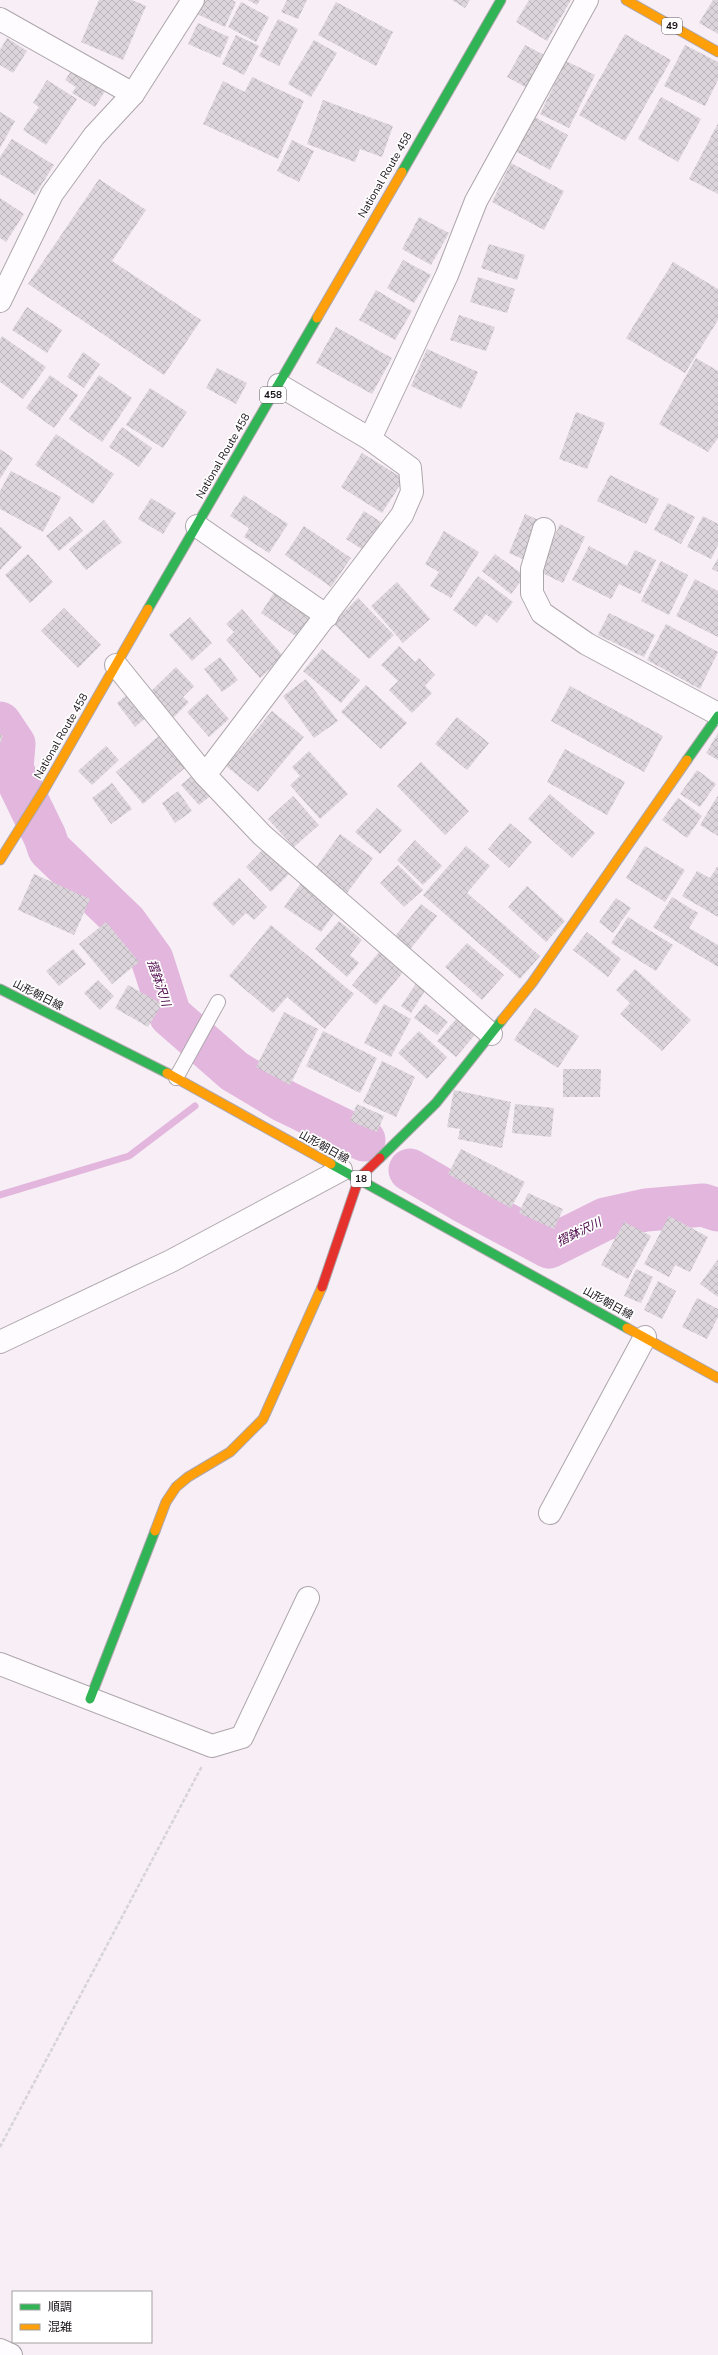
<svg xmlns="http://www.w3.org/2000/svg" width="718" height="2355" font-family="'Nunito Sans','Noto Sans JP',sans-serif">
  <defs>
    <pattern id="building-cross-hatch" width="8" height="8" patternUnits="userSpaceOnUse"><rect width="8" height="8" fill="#dcd5db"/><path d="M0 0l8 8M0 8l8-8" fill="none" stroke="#bcb6bb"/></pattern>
  </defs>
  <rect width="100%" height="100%" fill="#f8eef6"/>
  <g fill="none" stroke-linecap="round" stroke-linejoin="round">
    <!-- stream -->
    <polyline stroke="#e2b6dd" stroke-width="7" points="0,1195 129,1156 195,1106"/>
    <!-- river -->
    <g stroke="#e2b6dd" stroke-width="43">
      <polyline points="0,723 14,744 12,769 45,837 49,849 126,923 152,959 170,1015 234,1071 284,1101 364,1140"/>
      <polyline points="410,1170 463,1201 549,1247 605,1219 646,1210 703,1205 718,1210"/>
    </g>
  </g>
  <!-- building -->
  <g fill="url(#building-cross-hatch)">
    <polygon points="99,0 132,0 146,6 123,60 81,42"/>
    <polygon points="204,0 232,0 236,2 225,27 197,14"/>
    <polygon points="248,0 260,0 257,5"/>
    <polygon points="287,0 307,0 298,19 281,12"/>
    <polygon points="452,0 470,0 465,8"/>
    <polygon points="529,0 571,0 547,41 516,22"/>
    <polygon points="713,0 718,0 718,34 699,23"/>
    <polygon points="241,2 269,17 256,42 228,27"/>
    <polygon points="336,2 393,32 376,66 318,35"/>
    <polygon points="278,19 298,29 279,66 259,56"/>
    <polygon points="198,23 229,37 220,58 188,44"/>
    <polygon points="625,34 671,60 625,141 579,115"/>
    <polygon points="236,35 259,46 244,75 222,64"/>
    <polygon points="7,38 27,51 13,73 0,65 0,50"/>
    <polygon points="314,40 337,53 311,97 288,84"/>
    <polygon points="525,45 546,56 529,89 507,77"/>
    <polygon points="685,45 718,62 718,80 705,106 664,86"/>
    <polygon points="566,61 595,75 569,128 540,114"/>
    <polygon points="74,67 107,88 95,107 72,93 76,87 65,80"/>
    <polygon points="252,77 304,101 278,159 203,124 223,81 245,92"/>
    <polygon points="47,80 77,99 46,145 23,130 39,107 33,103"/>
    <polygon points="661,97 701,119 678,162 638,139"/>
    <polygon points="323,100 393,126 382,157 360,149 355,162 307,144"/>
    <polygon points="0,112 15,121 0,148"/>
    <polygon points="533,116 568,135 550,170 515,151"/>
    <polygon points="718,123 718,194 689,179"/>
    <polygon points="12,139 54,165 35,195 0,174 0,157"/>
    <polygon points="292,140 314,151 299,182 277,171"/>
    <polygon points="511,163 564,191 544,230 492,202"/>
    <polygon points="99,179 146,210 112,261 201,320 164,375 28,284"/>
    <polygon points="0,198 24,214 6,242 0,238"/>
    <polygon points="419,217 449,233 431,265 402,249"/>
    <polygon points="489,244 525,255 517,280 481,268"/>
    <polygon points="403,260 431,275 414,303 387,288"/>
    <polygon points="673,262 718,289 718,320 685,373 626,338"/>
    <polygon points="478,277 515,289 507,313 470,302"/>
    <polygon points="376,290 412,311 395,340 359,320"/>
    <polygon points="27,307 62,330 47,353 12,330"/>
    <polygon points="459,315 495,327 486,351 450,340"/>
    <polygon points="336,327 392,358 372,394 316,363"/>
    <polygon points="2,336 46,367 23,399 0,382 0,340"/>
    <polygon points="427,349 478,372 461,409 411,386"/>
    <polygon points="83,352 100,364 84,388 67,377"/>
    <polygon points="696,358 718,371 718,438 708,452 659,424"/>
    <polygon points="217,368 247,383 236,404 206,388"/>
    <polygon points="50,375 78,395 54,428 26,408"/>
    <polygon points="99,375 132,398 102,442 69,419"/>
    <polygon points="150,388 187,412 163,448 126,425"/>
    <polygon points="576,412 605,423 587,469 559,459"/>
    <polygon points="122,427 152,448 139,467 109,447"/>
    <polygon points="56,434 114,474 93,504 35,465"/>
    <polygon points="0,449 13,458 0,479"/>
    <polygon points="362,453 404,479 382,513 341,487"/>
    <polygon points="11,471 61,497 43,532 0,509 0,491"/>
    <polygon points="610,475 659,499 646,524 597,501"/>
    <polygon points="244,495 288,524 269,553 244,537 249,528 230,516"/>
    <polygon points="151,498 176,513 163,534 138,519"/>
    <polygon points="668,503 695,517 681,544 654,530"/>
    <polygon points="364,511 381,522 363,550 346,539"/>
    <polygon points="525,514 541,521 525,560 509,553"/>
    <polygon points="70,516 83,531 59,551 46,536"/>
    <polygon points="703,516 718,524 718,545 711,559 687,547"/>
    <polygon points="104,520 122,542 86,570 69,549"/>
    <polygon points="560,524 585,537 563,583 538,571"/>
    <polygon points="304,526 351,558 331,587 285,555"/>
    <polygon points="1,527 22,547 0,570 0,528"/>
    <polygon points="444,531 479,552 451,598 430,586 439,572 425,564"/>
    <polygon points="589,546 627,566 635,550 656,560 640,594 619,584 611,599 572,580"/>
    <polygon points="28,554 53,582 30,603 5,575"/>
    <polygon points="495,554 525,576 511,594 482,571"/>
    <polygon points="718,558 718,572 712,569"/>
    <polygon points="661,561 688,575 669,615 641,601"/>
    <polygon points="478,576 513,602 497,623 486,614 476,627 453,610"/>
    <polygon points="695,579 718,591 718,637 676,616"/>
    <polygon points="397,582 430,619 403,643 371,606"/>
    <polygon points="275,591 312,615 297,637 261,613"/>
    <polygon points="358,598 394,635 369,659 333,623"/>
    <polygon points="64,608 101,645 78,668 41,631"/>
    <polygon points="242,609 284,657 260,678 226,640 234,632 226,624"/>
    <polygon points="609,613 655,635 644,657 598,635"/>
    <polygon points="190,617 212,643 192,661 169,635"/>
    <polygon points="666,624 718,652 700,689 647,660"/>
    <polygon points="399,646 415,662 419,658 435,675 425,686 432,693 412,713 389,690 398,681 381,665"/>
    <polygon points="322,649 360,680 341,703 303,671"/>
    <polygon points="220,657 238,680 222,692 204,669"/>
    <polygon points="176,667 194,686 183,697 189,702 171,720 147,695"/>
    <polygon points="306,679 338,721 314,738 283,696"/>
    <polygon points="366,685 407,723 381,749 341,712"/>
    <polygon points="570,686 663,736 644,772 551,721"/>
    <polygon points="129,693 148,716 135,727 117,703"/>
    <polygon points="207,694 229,719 209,737 187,712"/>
    <polygon points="272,711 304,737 258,792 226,766"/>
    <polygon points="457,717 489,743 467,770 435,744"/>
    <polygon points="718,733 718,760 706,753"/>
    <polygon points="0,734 3,736 0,744"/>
    <polygon points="160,735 186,767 143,804 116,772"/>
    <polygon points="106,746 119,760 92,785 78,771"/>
    <polygon points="565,749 625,782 607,815 547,782"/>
    <polygon points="309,751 348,794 320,819 290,785 300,776 292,767"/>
    <polygon points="421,762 469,811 445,835 397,786"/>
    <polygon points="697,770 716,784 700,807 680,794"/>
    <polygon points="195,773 213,794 199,805 181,785"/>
    <polygon points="112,783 132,809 111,824 92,798"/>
    <polygon points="178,791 192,811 175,823 162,803"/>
    <polygon points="550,794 595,833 572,858 528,819"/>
    <polygon points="718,795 718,836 700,825"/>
    <polygon points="293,796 319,825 294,847 268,819"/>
    <polygon points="678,798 702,816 687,838 662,820"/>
    <polygon points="377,808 402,830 380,854 355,832"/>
    <polygon points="510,823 532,842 509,868 488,849"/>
    <polygon points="340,834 373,858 347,893 315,869"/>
    <polygon points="415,840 442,866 423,885 397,860"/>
    <polygon points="268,844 293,870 271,892 246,867"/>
    <polygon points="466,846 490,866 467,893 540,956 520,979 423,895"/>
    <polygon points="645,846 685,870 665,902 626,878"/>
    <polygon points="398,865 423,890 404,907 380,883"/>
    <polygon points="717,867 718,867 718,917 682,896 697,871 710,878"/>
    <polygon points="34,874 90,899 74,935 18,910"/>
    <polygon points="239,878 267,907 254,920 246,913 233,926 212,904"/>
    <polygon points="301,883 338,908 321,932 284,907"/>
    <polygon points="527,886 565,921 546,942 508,907"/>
    <polygon points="672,897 698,913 689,928 718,945 718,967 653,927"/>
    <polygon points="616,898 631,908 613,933 599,922"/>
    <polygon points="421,904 437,916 408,952 392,940"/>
    <polygon points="628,917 673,945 656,971 611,943"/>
    <polygon points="339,921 362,940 350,955 359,963 347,977 315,949"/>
    <polygon points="106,922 139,962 112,984 79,944"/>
    <polygon points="271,925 354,994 325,1029 287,997 273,1013 229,976"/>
    <polygon points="587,932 621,959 608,977 573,950"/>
    <polygon points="467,943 504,975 482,1000 445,967"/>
    <polygon points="384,946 408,966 376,1005 352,985"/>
    <polygon points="73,949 86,964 59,986 46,971"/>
    <polygon points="635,969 691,1020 662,1051 620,1014 630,1003 616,990"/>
    <polygon points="98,980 114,996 100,1010 84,993"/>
    <polygon points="417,982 426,989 411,1013 401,1006"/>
    <polygon points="128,985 162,1004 148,1027 115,1008"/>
    <polygon points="384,1004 411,1019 391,1057 364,1043"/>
    <polygon points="425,1004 448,1022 437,1035 414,1018"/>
    <polygon points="535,1008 579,1036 558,1068 514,1040"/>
    <polygon points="284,1012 318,1029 290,1085 256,1067"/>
    <polygon points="457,1018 475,1035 456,1057 437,1041"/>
    <polygon points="323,1031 377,1058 360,1093 306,1066"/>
    <polygon points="419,1031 447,1057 427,1079 398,1053"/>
    <polygon points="382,1061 415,1077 396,1117 363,1102"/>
    <polygon points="563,1069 601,1069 600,1097 563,1097"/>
    <polygon points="454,1090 511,1102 502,1148 458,1139 460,1129 447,1127"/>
    <polygon points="357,1104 384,1116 377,1132 350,1121"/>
    <polygon points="515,1104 554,1108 551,1137 512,1133"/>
    <polygon points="461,1149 525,1182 511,1208 448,1174"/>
    <polygon points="528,1193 563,1209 554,1229 519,1213"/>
    <polygon points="669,1216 708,1237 690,1272 675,1265 669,1277 644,1264"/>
    <polygon points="624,1222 651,1236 628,1279 601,1265"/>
    <polygon points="718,1259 718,1297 700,1284"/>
    <polygon points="636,1269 653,1277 641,1303 624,1296"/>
    <polygon points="658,1281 676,1291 662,1319 644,1310"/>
    <polygon points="697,1298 718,1309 718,1317 707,1339 682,1327"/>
  </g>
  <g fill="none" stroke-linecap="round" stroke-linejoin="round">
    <defs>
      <polyline id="lane" points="176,1078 218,1002"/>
      <g id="street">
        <polyline points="0,19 133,94"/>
        <polyline points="0,301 52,194 94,136 133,94 193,0"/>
        <polyline points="370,439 447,275 476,201 587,0"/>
        <polyline points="197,526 327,616"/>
        <polyline points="544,529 532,569 532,593 542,613 587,644 718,714"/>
        <polyline points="116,665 205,775 262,835 491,1034"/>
        <polyline points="205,775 402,515 412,492 410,468 370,439 279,385"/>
        <polyline points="0,1342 171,1261 341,1170"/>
        <polyline points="550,1513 645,1337"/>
        <polyline points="0,1664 212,1746 242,1737 308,1598"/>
        <polyline points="0,2350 11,2355"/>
      </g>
      <g id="fast">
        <polyline points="402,172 501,0"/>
        <polyline points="148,609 317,318"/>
        <polyline points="687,760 718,716"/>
        <polyline points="0,989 167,1073"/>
        <polyline points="380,1158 436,1103 502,1020"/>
        <polyline points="331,1164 627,1328"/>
        <polyline points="90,1699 155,1531"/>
      </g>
      <g id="slow">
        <polyline points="626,0 718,52"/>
        <polyline points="317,318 402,172"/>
        <polyline points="0,860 44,790 148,609"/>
        <polyline points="502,1020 532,983 687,760"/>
        <polyline points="167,1073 331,1164"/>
        <polyline points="627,1328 718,1378"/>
        <polyline points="155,1531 166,1502 176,1487 188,1477 230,1452 263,1419 322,1287"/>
      </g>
      <polyline id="jam" points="322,1287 359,1178 380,1158"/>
    </defs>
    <!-- lane casing -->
    <use href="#lane" stroke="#ada6ac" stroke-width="16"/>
    <!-- street casing -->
    <use href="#street" stroke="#ada6ac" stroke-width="24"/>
    <!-- fast casing -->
    <use href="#fast" stroke="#ada6ac" stroke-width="11"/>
    <!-- slow casing -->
    <use href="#slow" stroke="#ada6ac" stroke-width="11"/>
    <!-- jam casing -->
    <use href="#jam" stroke="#ada6ac" stroke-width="11"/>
    <!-- path -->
    <polyline stroke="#d6d4d6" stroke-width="2.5" stroke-dasharray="4 2" stroke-linecap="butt" points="0,2147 202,1766"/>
    <!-- lane -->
    <use href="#lane" stroke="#fefcfe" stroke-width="14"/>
    <!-- street -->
    <use href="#street" stroke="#fefcfe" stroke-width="22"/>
    <!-- fast -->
    <use href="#fast" stroke="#30b455" stroke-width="9"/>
    <!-- slow -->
    <use href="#slow" stroke="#ff9f0a" stroke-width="9"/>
    <!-- jam -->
    <use href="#jam" stroke="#e5322d" stroke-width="9"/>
  </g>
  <g text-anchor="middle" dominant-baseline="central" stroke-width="3.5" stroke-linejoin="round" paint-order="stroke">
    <!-- shield labels -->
    <g fill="#fff" stroke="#5f5a5e" stroke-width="1">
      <rect x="662" y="18" width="20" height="16" rx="3"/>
      <rect x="260" y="387" width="26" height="16" rx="3"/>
      <rect x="351" y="1171" width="20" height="16" rx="3"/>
    </g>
    <g font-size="10" font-weight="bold" fill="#1a1419">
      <text x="672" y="26">49</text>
      <text x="273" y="395">458</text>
      <text x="361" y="1179">18</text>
    </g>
    <!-- street labels -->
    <g font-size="11" fill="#1a1419" stroke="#fff">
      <text transform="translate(385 175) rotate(-60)">National Route 458</text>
      <text transform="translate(223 456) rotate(-60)">National Route 458</text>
      <text transform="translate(61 736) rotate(-60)">National Route 458</text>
      <text transform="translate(38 995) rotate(27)">山形朝日線</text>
      <text transform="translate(324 1147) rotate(29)">山形朝日線</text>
      <text transform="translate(608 1303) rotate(29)">山形朝日線</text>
    </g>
    <!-- water labels -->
    <g font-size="12" font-style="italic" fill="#4b0348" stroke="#fff">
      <text transform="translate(159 983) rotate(71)">摺鉢沢川</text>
      <text transform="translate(579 1232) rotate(-26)">摺鉢沢川</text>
    </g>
  </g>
  <!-- legend -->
  <rect x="12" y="2291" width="140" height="52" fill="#ffffff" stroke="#a3a1a3"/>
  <rect x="20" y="2304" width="20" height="6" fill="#30b455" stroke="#a3a1a3"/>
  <text x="48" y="2311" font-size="12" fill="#1a1419">順調</text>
  <rect x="20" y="2324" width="20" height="6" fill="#ff9f0a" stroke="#a3a1a3"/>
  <text x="48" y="2331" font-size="12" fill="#1a1419">混雑</text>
</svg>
